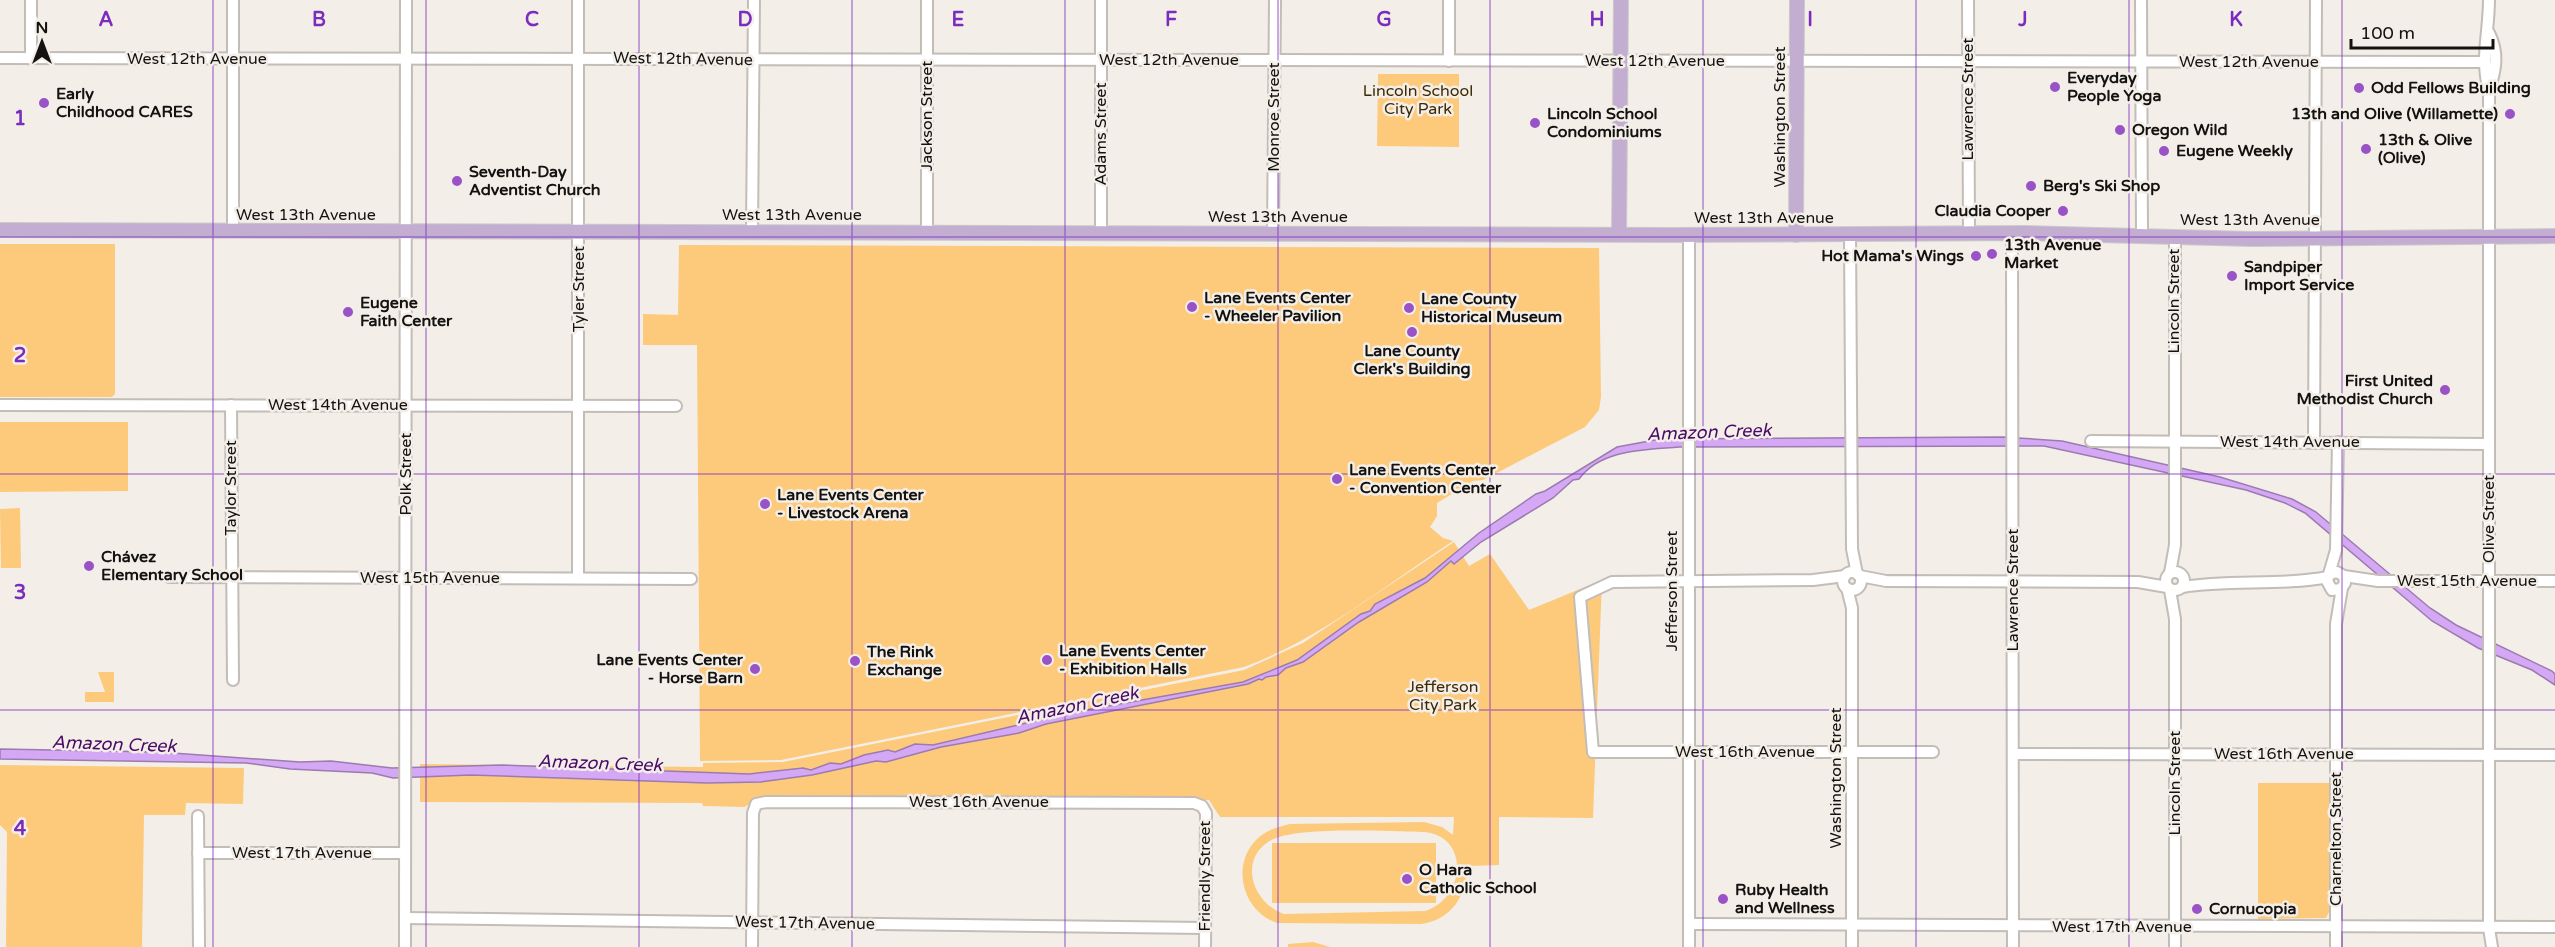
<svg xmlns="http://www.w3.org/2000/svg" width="2555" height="947" font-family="'Varela Round',sans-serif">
  <rect width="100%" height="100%" fill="#f3eee7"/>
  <!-- green -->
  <g fill="#fdca7b" fill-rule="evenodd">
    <polygon points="1378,74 1459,74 1459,147 1377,146"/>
    <polygon points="0,244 115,244 115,394 112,397 0,397"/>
    <path d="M679,245L1599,248L1601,397L1599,410L1585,427L1483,480L1473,481L1437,503V516L1430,527L1443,538L1453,541C1386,585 1320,639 1244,667L781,760L700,761L697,345H643V314L678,315Z"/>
    <polygon points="0,422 128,422 128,491 0,492"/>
    <polygon points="20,508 21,568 1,568 0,509"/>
    <path d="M1454,542L1469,566L1490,554L1529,610L1602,580L1593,818L1499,817V865L1467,866C1467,895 1452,920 1421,924L1277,923C1243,912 1230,865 1257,839C1266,830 1278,827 1290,824L1424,822L1442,827L1453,835L1454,817H1220L1209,800L762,798L744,807L703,806L702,803L420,802V764L703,767V763L783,762L1244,670L1303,643ZM1424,832C1470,836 1466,898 1425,911L1284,914C1254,904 1238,862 1268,842C1293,825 1390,832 1424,832Z"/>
    <polygon points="98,672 114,672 114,702 85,702 85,692 105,692"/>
    <polygon points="0,765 244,768 243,804 186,803 185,815 144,815 142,947 6,947 7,832 0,825"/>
    <polygon points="2258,783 2329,783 2329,912 2326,918 2258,919"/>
    <rect x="1272" y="843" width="164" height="60"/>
    <polygon points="1313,942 1330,947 1288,947 1288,944"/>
  </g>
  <!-- water -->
  <path fill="#d5a8f5" stroke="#9b7bb0" stroke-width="1.5" d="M2003,437L2062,441L2220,477L2292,499L2316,512L2430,608L2456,625L2552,671L2555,674V685L2532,670L2478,648L2432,621L2305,513L2285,503L2246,490L2044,446L1679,447C1644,450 1601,449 1579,479L1573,480L1553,498L1481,542L1454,564L1451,561L1427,582L1359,622L1303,662L1286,668L1278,675L1266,677L1262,680L1259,679L1248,684L1046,724L1019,733L941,747L886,762L876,761L812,775L761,782L707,783L471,775L393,778L372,773L290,769L246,763L0,759V749L159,752L300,762L331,761L392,768L502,765L749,774L803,768L811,770L830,763L841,764L864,755L888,750L895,752L915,744L933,745L1069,713L1243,682L1297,660L1361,614L1370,611L1375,604L1425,578L1479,533L1536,494L1545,491L1617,447L1660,439Z"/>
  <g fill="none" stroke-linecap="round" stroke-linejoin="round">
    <defs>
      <g id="minor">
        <polyline points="31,0 31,59"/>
        <polyline points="927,0 927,232"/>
        <polyline points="1101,0 1101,232"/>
        <polyline points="1449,0 1449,61"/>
        <polyline points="1968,0 1969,234"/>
        <polyline points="2141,0 2142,236"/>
        <path d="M2489,0C2489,32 2480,59 2489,91V928L2492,947"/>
        <polyline points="0,58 2483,62"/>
        <path d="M2489,90C2496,70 2499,53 2489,33"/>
        <polyline points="233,231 233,0"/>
        <polyline points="752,232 754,0"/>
        <polyline points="1273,234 1275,0"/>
        <polyline points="2012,234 2013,947"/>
        <polyline points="1689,235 1689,947"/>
        <polyline points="1850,235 1852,549 1857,574"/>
        <polyline points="0,405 676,406"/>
        <polyline points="231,405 233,680"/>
        <polyline points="2091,441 2489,444"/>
        <polyline points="2314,443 2316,0"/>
        <circle cx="2175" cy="581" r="9"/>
        <circle cx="1852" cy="581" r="9"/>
        <polyline points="2170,573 2175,545 2175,237"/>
        <polyline points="2330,574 2337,572 2344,576 2345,583 2341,589 2332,590 2327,581 2336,550 2338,442"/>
        <polyline points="1845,576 1813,580 1612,582 1580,597 1593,752 1933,752"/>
        <polyline points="1860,576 1886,581 2138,582 2167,587"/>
        <polyline points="2344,576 2378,581 2555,581"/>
        <polyline points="169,577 691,579"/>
        <polyline points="578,578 578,0"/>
        <path d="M2182,587C2230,579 2280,586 2328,577"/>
        <polyline points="1847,588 1852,608 1852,947"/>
        <polyline points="2170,590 2175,619 2175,947"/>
        <polyline points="2013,754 2555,755"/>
        <polyline points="198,816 199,947"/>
        <polyline points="198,853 405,853"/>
        <polyline points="405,918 1205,928"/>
        <polyline points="1689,924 2555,927"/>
        <polyline points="405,947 406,0"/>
        <polyline points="752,947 753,813 756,804 766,802 1194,803 1202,806 1206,813 1205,947"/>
        <polyline points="2336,947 2336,624 2342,588"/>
      </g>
      <g id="major">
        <polyline points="0,230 1670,235 2026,233 2252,239 2555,236"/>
        <polyline points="1619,234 1621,0"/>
        <polyline points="1796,235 1797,0"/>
      </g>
    </defs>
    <!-- minor casing -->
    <use href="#minor" stroke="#c2bdb7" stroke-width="14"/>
    <!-- major casing -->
    <use href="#major" stroke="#cbcbca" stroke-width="16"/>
    <!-- minor -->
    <use href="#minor" stroke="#fff" stroke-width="10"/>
    <!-- major -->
    <use href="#major" stroke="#c3aed1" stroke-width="14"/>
  </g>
  <!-- grid -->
  <path fill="none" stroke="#7b2cbf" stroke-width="1.5" stroke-opacity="0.55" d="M213,0V947M426,0V947M639,0V947M852,0V947M1065,0V947M1278,0V947M1490,0V947M1703,0V947M1916,0V947M2129,0V947M2342,0V947M0,237H2555M0,474H2555M0,710H2555"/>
  <!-- markers -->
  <g fill="#9a53c7" stroke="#f3eee7" stroke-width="2">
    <circle cx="2055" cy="87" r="6"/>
    <circle cx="2359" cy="88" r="6"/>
    <circle cx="44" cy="103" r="6"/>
    <circle cx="2510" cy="114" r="6"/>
    <circle cx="1535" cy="123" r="6"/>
    <circle cx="2120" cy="130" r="6"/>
    <circle cx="2366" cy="149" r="6"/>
    <circle cx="2164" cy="151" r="6"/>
    <circle cx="457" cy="181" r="6"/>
    <circle cx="2031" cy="186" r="6"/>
    <circle cx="2063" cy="211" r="6"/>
    <circle cx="1992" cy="254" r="6"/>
    <circle cx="1976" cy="256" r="6"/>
    <circle cx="2232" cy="276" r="6"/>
    <circle cx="1192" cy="307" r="6"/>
    <circle cx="1409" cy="308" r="6"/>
    <circle cx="348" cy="312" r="6"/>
    <circle cx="1412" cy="332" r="6"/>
    <circle cx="2445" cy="390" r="6"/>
    <circle cx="1337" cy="479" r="6"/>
    <circle cx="765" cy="504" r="6"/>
    <circle cx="89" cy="566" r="6"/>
    <circle cx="1047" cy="660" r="6"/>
    <circle cx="855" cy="661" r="6"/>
    <circle cx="755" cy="669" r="6"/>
    <circle cx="1407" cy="879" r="6"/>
    <circle cx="1723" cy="899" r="6"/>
    <circle cx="2197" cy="909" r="6"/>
  </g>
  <g text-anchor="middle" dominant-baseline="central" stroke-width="5" stroke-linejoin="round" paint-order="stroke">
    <!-- street labels -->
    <g font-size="16" fill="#141210" stroke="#f3eee7">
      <text x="197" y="59">West 12th Avenue</text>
      <text transform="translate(683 59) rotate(1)">West 12th Avenue</text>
      <text x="1169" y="60">West 12th Avenue</text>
      <text x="1655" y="61">West 12th Avenue</text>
      <text x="2249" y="62">West 12th Avenue</text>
      <text transform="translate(1968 99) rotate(-90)">Lawrence Street</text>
      <text transform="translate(927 116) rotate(-90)">Jackson Street</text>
      <text transform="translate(1274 117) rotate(-90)">Monroe Street</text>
      <text transform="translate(1780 117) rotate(-90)">Washington Street</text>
      <text transform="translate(1101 134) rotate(-90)">Adams Street</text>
      <text x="306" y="215">West 13th Avenue</text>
      <text x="792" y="215">West 13th Avenue</text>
      <text x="1278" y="217">West 13th Avenue</text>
      <text x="1764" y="218">West 13th Avenue</text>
      <text x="2250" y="220">West 13th Avenue</text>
      <text transform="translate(579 289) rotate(-90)">Tyler Street</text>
      <text transform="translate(2174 301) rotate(-90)">Lincoln Street</text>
      <text x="338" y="405">West 14th Avenue</text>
      <text x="2290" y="442">West 14th Avenue</text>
      <text transform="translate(406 474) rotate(-90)">Polk Street</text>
      <text transform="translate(231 488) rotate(-90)">Taylor Street</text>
      <text transform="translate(2489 519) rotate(-90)">Olive Street</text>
      <text x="430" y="578">West 15th Avenue</text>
      <text x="2467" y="581">West 15th Avenue</text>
      <text transform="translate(2013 590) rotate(-90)">Lawrence Street</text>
      <text transform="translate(1672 591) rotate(-90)">Jefferson Street</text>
      <text x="1745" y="752">West 16th Avenue</text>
      <text x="2284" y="754">West 16th Avenue</text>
      <text transform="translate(1836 778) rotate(-90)">Washington Street</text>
      <text transform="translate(2175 783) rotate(-90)">Lincoln Street</text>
      <text x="979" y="802">West 16th Avenue</text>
      <text transform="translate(2336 839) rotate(-90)">Charnelton Street</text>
      <text x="302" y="853">West 17th Avenue</text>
      <text transform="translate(1205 876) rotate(-90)">Friendly Street</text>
      <text transform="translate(805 923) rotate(1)">West 17th Avenue</text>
      <text x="2122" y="927">West 17th Avenue</text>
    </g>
    <!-- poi labels -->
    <g font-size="16" font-weight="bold" fill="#141210" stroke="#f3eee7" text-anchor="start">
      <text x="2067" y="78">Everyday<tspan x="2067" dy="18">People Yoga</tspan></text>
      <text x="2371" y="88">Odd Fellows Building</text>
      <text x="56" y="94">Early<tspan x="56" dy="18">Childhood CARES</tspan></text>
      <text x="1547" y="114">Lincoln School<tspan x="1547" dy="18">Condominiums</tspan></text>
      <text x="2498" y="114" text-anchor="end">13th and Olive (Willamette)</text>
      <text x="2132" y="130">Oregon Wild</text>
      <text x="2378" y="140">13th &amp; Olive<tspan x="2378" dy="18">(Olive)</tspan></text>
      <text x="2176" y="151">Eugene Weekly</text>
      <text x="469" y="172">Seventh-Day<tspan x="469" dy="18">Adventist Church</tspan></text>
      <text x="2043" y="186">Berg's Ski Shop</text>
      <text x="2051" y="211" text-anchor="end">Claudia Cooper</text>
      <text x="2004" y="245">13th Avenue<tspan x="2004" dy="18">Market</tspan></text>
      <text x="1964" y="256" text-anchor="end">Hot Mama's Wings</text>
      <text x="2244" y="267">Sandpiper<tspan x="2244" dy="18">Import Service</tspan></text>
      <text x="1204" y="298">Lane Events Center<tspan x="1204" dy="18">- Wheeler Pavilion</tspan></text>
      <text x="1421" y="299">Lane County<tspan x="1421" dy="18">Historical Museum</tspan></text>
      <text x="360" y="303">Eugene<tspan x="360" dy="18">Faith Center</tspan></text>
      <text x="1412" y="351" text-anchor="middle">Lane County<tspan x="1412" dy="18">Clerk's Building</tspan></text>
      <text x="2433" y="381" text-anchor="end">First United<tspan x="2433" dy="18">Methodist Church</tspan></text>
      <text x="1349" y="470">Lane Events Center<tspan x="1349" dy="18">- Convention Center</tspan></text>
      <text x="777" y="495">Lane Events Center<tspan x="777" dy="18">- Livestock Arena</tspan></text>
      <text x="101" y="557">Chávez<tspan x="101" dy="18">Elementary School</tspan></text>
      <text x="1059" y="651">Lane Events Center<tspan x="1059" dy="18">- Exhibition Halls</tspan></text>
      <text x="867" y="652">The Rink<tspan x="867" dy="18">Exchange</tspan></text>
      <text x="743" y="660" text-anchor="end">Lane Events Center<tspan x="743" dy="18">- Horse Barn</tspan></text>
      <text x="1419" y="870">O Hara<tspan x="1419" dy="18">Catholic School</tspan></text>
      <text x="1735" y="890">Ruby Health<tspan x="1735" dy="18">and Wellness</tspan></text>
      <text x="2209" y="909">Cornucopia</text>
    </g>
    <!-- park labels -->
    <g font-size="16" fill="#3e2904" stroke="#f3eee7">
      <text x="1418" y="91">Lincoln School<tspan x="1418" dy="18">City Park</tspan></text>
      <text x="1443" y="687">Jefferson<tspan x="1443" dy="18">City Park</tspan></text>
    </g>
    <!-- water labels -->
    <g font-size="18" font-style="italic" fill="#480967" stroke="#f3eee7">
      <text transform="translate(1709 432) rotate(-2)">Amazon Creek</text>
      <text transform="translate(1077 705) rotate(-12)">Amazon Creek</text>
      <text transform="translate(114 744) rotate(2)">Amazon Creek</text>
      <text transform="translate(600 763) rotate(2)">Amazon Creek</text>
    </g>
  </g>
  <g font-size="20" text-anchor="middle" font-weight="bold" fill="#7b2cbf" stroke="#f3eee7" stroke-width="5" stroke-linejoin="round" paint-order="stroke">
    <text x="106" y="26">A</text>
    <text x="319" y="26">B</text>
    <text x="532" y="26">C</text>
    <text x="745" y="26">D</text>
    <text x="958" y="26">E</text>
    <text x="1171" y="26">F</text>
    <text x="1384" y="26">G</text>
    <text x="1597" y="26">H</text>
    <text x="1810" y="26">I</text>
    <text x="2023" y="26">J</text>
    <text x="2236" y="26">K</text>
    <text x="20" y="125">1</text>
    <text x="20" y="362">2</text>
    <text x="20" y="599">3</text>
    <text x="20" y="835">4</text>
  </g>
  <!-- north arrow -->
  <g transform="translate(42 42)" stroke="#f3eee7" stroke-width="4.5" paint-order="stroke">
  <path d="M0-4.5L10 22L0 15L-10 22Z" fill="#141210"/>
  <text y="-9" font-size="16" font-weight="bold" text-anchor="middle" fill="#141210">N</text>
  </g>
  <!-- scale -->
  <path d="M2351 39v9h142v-9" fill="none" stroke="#141210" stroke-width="3"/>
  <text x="2360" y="39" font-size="18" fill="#141210" stroke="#f3eee7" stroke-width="4.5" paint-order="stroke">100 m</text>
</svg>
